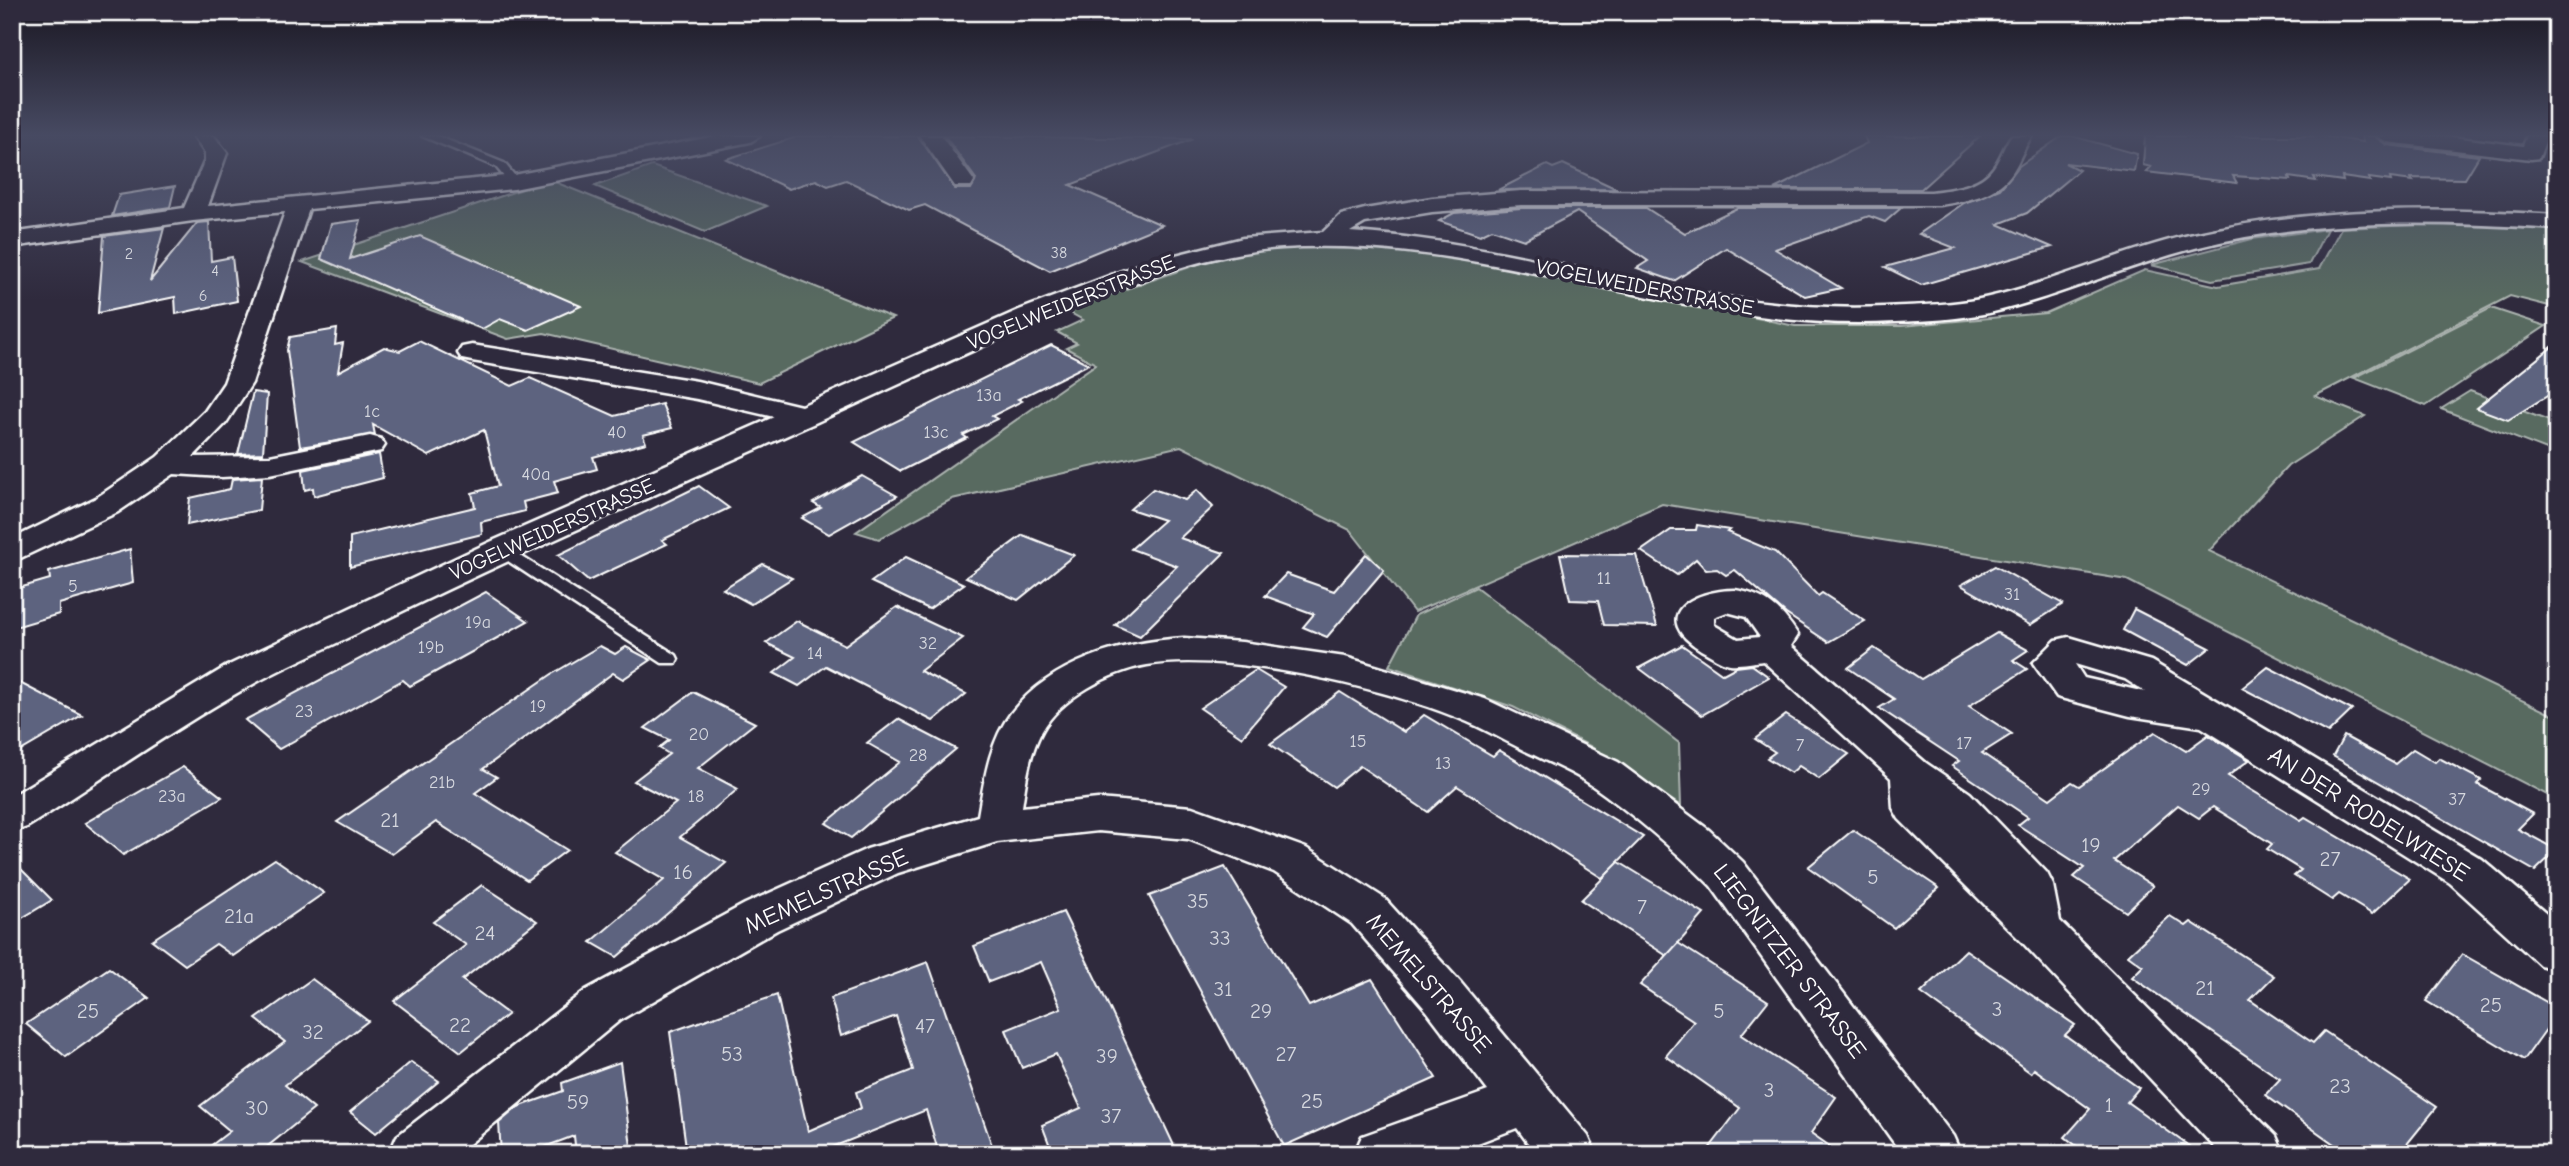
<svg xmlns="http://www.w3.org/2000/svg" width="2569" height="1166" font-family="'Comic Neue',sans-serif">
  <rect width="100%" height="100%" fill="#2f2a3d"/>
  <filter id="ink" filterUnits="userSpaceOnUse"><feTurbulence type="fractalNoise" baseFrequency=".0143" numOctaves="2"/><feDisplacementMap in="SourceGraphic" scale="14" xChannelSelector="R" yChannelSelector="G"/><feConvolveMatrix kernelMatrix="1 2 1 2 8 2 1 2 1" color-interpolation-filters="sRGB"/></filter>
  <g filter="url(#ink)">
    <!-- green -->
    <g fill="#596a61" stroke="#acb4b0" stroke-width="2">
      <polygon points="652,166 767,206 705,232 595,186"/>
      <polygon points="550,180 893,318 759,383 544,333 508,339 302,262"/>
      <polygon points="2491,222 2557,226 2557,308 2510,296 2315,396 2365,416 2288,466 2209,551 2557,717 2557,800 2127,580 1662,504 1414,612 1350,530 1181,446 952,499 879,539 856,532 1096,364 1066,348 1077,343 1057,332 1083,320 1065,310 1216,258 1279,247 1389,247 1467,258 1795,326 1901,326 2046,313 2145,270 2218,286 2319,269 2341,228"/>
      <polygon points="2327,229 2309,264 2212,280 2151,265 2252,239"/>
      <polygon points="2491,308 2546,326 2426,406 2354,378"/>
      <polygon points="2470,391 2557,424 2557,454 2441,409"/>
      <polygon points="1476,587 1679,743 1681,806 1590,746 1513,707 1389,666 1416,615"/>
    </g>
    <!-- building -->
    <g fill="#5d637f" stroke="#fff" stroke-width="2">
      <polygon points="800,136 918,136 955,189 971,189 976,179 945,136 1193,139 1070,185 1162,225 1050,271 925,205 909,210 846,180 828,186 816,180 789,189 726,159"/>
      <polygon points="1864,136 1980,136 1921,189 1774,189 1867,143"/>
      <polygon points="2062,136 2072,136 2137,154 2134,171 2065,163 2079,170 2027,213 1998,224 2052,247 1921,285 1885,267 1955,248 1919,234 1964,203 2000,189 2019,166"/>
      <polygon points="2145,136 2322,136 2363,142 2361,136 2374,136 2387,145 2479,156 2465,179 2411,178 2413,181 2390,178 2391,181 2369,178 2370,181 2342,177 2343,181 2314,177 2316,181 2289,177 2290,180 2233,176 2237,183 2146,172 2151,167 2143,165"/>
      <polygon points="1563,164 1617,189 1498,190 1547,165 1553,168"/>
      <polygon points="175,186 170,207 112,216 119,195"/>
      <polygon points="1521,208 1646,208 1685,233 1737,208 1901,208 1885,222 1869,216 1775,249 1841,288 1805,296 1726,248 1674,281 1637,268 1648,261 1577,212 1524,240 1492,229 1480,235 1439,221 1454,213"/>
      <polygon points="361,220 350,259 420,236 581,306 528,330 500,319 482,329 321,259 331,224"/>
      <polygon points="209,222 211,261 232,257 237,301 176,314 175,297 98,313 104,236 164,228 150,281 197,223"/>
      <polygon points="337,329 335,345 343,343 338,372 384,347 400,351 419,341 512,386 530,378 615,416 662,404 672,428 643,435 646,443 593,457 597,469 554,481 558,493 523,502 525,511 481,522 482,534 350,567 350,537 475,507 472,493 498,486 484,430 429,456 373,425 375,435 300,447 287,350 290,337"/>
      <polygon points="2557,343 2557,390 2508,420 2476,408"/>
      <polygon points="1051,345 1089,364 1018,399 1022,401 992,416 997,419 963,435 967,438 901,471 854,442"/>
      <polygon points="253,392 267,394 263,453 238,454"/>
      <polygon points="379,454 383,478 314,496 313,488 305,490 303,470"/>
      <polygon points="862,476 897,496 829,534 802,518 821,508 813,503"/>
      <polygon points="262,477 259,510 187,525 190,498 230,489 232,479"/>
      <polygon points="699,486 729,508 662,540 667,544 588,581 558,555"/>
      <polygon points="1153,489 1185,500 1197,490 1213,507 1180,538 1224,553 1140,636 1115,625 1177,566 1131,549 1164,520 1130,509"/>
      <polygon points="1697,525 1730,530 1727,532 1775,552 1818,596 1822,593 1865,621 1828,642 1786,614 1735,570 1726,575 1717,569 1706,570 1696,559 1677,575 1641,551 1671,530 1696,530"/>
      <polygon points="1023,535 1074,555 1018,600 966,577"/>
      <polygon points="130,549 133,583 59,604 59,614 12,628 12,590 50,579 49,572"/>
      <polygon points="1366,554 1384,570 1327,637 1303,627 1314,614 1265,596 1286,574 1334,591"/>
      <polygon points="1560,554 1636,555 1657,626 1604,625 1598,601 1570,600"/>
      <polygon points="906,557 964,584 929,609 871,582"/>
      <polygon points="763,564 792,578 751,604 723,589"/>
      <polygon points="1995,566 2063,604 2030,625 1961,585"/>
      <polygon points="486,592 528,621 410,686 403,680 279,749 245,720"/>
      <polygon points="897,607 963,638 920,671 966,694 933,721 826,666 799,686 774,673 795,657 766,643 797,621 845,645"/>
      <polygon points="2134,609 2210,648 2188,665 2123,630"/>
      <polygon points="1997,633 2028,650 2013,660 2027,669 1969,706 2012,734 1982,753 2050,799 2072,782 2079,786 2155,732 2186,751 2208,735 2249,760 2228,776 2301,820 2305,817 2410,879 2372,914 2339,894 2332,900 2294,876 2301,870 2267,849 2272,844 2213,807 2199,818 2178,805 2114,861 2153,886 2126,912 2074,877 2084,868 2018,825 2028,817 1952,766 1959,761 1879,708 1894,699 1848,668 1874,648 1921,679"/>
      <polygon points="1682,645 1723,674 1736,667 1752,665 1769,677 1702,715 1639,668"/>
      <polygon points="600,646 615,654 626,647 651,660 623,679 613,673 483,769 497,777 475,793 567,850 527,880 436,822 392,854 337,822 552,674"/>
      <polygon points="2268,667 2352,710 2328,733 2242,688"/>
      <polygon points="1256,670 1284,687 1242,737 1200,708"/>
      <polygon points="12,679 82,715 12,756"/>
      <polygon points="693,692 755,723 698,768 738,789 680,837 726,863 617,957 591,942 664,880 615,852 676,803 634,781 669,754 659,748 669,740 645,728"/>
      <polygon points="1340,692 1404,732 1424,715 1493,756 1499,750 1643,837 1602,878 1457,786 1428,812 1360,766 1334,787 1270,744"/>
      <polygon points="1786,715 1849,754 1819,779 1799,766 1791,773 1767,758 1775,752 1755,739"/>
      <polygon points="898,719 956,749 851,838 826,823 900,762 867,743"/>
      <polygon points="2344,736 2395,764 2413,749 2435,762 2439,758 2481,780 2477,784 2533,814 2518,829 2557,850 2535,871 2333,756"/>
      <polygon points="183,767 222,797 123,855 85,823"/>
      <polygon points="1853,830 1939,888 1894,928 1808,867"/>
      <polygon points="275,859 324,893 233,956 216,944 185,965 152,940"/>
      <polygon points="12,860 52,900 12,924"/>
      <polygon points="1619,862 1704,914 1667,956 1581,900"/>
      <polygon points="1225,867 1309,1006 1372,979 1436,1078 1284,1146 1149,896"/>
      <polygon points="482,885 537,921 462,980 508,1014 461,1052 394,1001 466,945 433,922"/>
      <polygon points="1063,912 1102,992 1178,1154 1053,1154 1042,1125 1081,1108 1056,1054 1022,1068 1006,1030 1061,1008 1041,962 989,982 974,946"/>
      <polygon points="2170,916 2186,926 2191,922 2274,976 2250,1000 2313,1043 2324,1031 2437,1107 2399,1154 2348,1154 2265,1095 2280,1079 2132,977 2143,966 2128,955"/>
      <polygon points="1678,943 1768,1001 1741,1035 1836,1097 1811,1133 1841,1154 1705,1154 1740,1108 1666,1056 1694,1021 1640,985"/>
      <polygon points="1966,950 2075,1025 2065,1035 2139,1088 2127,1102 2200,1154 2087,1154 2065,1137 2090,1109 2034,1069 2031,1073 1921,993"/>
      <polygon points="2462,954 2557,1008 2557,1014 2524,1060 2426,1001"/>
      <polygon points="928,962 995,1154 939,1154 926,1110 815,1154 687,1154 670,1032 777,995 808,1131 861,1108 856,1092 913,1070 896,1016 841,1036 831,998"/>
      <polygon points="109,968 149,998 66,1057 26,1024"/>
      <polygon points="312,979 368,1021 285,1085 314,1109 258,1154 200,1154 230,1131 200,1106 285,1042 256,1019"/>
      <polygon points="411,1062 439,1081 376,1133 350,1112"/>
      <polygon points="620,1062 632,1154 576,1154 574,1136 526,1154 501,1154 499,1123 518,1107 563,1091 562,1083"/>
    </g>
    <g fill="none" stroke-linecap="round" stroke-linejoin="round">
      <defs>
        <g id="lane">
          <polygon points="422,136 437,136 504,163 520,182 510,184 496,167"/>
          <polygon points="502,544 676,655 678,659 676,663 662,663 496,553 494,549 496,545"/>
        </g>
        <g id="street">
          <polygon points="193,136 214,136 227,153 208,206 514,175 716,136 760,136 750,142 514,189 309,209 252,383 226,423 193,457 270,456 370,436 381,439 385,445 381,451 270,474 222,477 174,474 118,512 12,562 12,539 96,498 157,457 205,411 224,383 285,212 193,221 12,247 12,233 184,208 205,160 205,153"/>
          <polygon points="920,136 941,136 974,181 971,186 955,186"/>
          <path d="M2011,136H2032C2024,147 2020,160 2013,171C1997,196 1967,201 1939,205H1521L1432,212L1365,223L1350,232C1530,242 1704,316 1885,307C1920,305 1956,305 1989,297C2057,281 2121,251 2189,235C2311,207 2433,207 2557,215V229C2436,221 2313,218 2195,248C2125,266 2059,297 1989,313C1958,319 1926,321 1895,322C1686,334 1491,234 1282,248C1210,253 1141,279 1075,306C988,342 903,383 817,422C670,488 521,553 376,624C336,644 294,662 255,683C177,726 103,779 27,827L12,832V796L227,666L490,542L774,417L697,399L472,361L462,359L458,353L462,347L472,345L697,381L801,406L1019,310L1140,264L1243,238L1323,232L1341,215L1365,209L1432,198L1521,191L1931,192C1953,189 1980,187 1994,167C2001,157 2004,146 2011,136Z"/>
          <polygon points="2377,136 2444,136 2523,146 2527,136 2547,136 2539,158 2531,159 2387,142"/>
          <path d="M1735,590C1767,595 1781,609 1798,635L1791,646L1926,763L1970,793L2047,873L2053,885L2060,921L2276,1136L2284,1154H2221L2022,942L1899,819L1893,808L1891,778L1763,661C1753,662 1740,665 1730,664C1719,662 1711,655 1701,650C1647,616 1693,590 1735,590ZM1727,612L1746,617L1760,637L1738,639L1714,625V617Z"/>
          <path d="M2069,637L2151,661L2482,859L2557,923V970L2540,965L2450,883L2201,727L2130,716L2057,697L2033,663L2056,640ZM2075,664L2125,679L2145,692L2084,678Z"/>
          <path d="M1184,638L1242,642L1345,657L1485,699L1618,762L1709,830L1743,862L1953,1136L1961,1154H1902L1711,886C1674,849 1633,814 1590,784C1573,772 1552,764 1534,755C1508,743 1484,728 1458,718C1382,687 1226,651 1147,665C1111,671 1060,698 1042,731C1029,754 1026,781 1022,807L1098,799L1192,807L1306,848L1384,898L1461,983L1588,1136L1596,1154H1536L1517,1128L1449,1154H1354L1362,1136L1488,1091L1427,1011L1352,924L1274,872L1188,839L1098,831L997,842L898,873L777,930L620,1020L457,1154H389L397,1136L586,990L745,904L867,849L978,816C984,782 989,742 1011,713C1052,661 1121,642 1184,638Z"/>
        </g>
      </defs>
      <!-- lane casing -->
      <use href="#lane" stroke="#fff" stroke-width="5"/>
      <!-- street casing -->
      <use href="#street" stroke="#fff" stroke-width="5"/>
      <!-- lane -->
      <use href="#lane" fill="#2f2a3d" fill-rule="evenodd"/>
      <!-- street -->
      <use href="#street" fill="#2f2a3d" fill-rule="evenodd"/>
    </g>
  </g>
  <!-- sky -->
  <linearGradient id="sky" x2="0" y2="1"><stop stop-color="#1a1722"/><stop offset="0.45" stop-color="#474a62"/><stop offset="1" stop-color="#474a62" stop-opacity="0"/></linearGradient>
  <rect width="2569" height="300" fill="url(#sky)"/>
  <g text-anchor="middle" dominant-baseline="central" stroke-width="7" stroke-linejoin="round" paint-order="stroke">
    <!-- far-number labels -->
    <g font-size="16" fill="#d6d8df">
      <text x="1059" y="253">38</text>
      <text x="129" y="254">2</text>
      <text x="215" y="271">4</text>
      <text x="203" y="296">6</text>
    </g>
    <!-- number labels -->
    <g font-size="18" fill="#d6d8df">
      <text x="989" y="395">13a</text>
      <text x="372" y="411">1c</text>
      <text x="617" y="432">40</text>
      <text x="936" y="432">13c</text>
      <text x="536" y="474">40a</text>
      <text x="1604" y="578">11</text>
      <text x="73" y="586">5</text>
      <text x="2012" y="594">31</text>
      <text x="478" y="622">19a</text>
      <text x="928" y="643">32</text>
      <text x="431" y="647">19b</text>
      <text x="815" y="653">14</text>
      <text x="538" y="706">19</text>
      <text x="304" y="711">23</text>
      <text x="699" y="734">20</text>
      <text x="1358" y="741">15</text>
      <text x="1964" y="743">17</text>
      <text x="1800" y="745">7</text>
      <text x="918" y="755">28</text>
      <text x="1443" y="763">13</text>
      <text x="442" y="782">21b</text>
      <text x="2201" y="789">29</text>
      <text x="172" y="796">23a</text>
      <text x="696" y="796">18</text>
      <text x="2457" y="799">37</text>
    </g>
    <!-- street labels -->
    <g font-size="21" fill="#fff" stroke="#2f2a3d">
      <text transform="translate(1645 287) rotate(11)">VOGELWEIDERSTRASSE</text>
      <text transform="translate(1071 302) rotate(-22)">VOGELWEIDERSTRASSE</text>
      <text transform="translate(552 529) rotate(-24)">VOGELWEIDERSTRASSE</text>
    </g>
    <!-- near-number labels -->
    <g font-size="21" fill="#d6d8df">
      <text x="390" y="820">21</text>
      <text x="2091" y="845">19</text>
      <text x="2330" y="859">27</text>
      <text x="683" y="872">16</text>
      <text x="1873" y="877">5</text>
      <text x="1198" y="901">35</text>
      <text x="1642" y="907">7</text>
      <text x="239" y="916">21a</text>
      <text x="485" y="933">24</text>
      <text x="1220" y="938">33</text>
      <text x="2205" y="988">21</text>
      <text x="1223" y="989">31</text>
      <text x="2491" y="1005">25</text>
      <text x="1997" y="1009">3</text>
      <text x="88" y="1011">25</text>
      <text x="1261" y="1011">29</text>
      <text x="1719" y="1011">5</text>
      <text x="460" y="1025">22</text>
      <text x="925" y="1026">47</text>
      <text x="313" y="1032">32</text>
      <text x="732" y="1054">53</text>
      <text x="1286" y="1054">27</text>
      <text x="1107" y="1056">39</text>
      <text x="2340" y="1086">23</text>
      <text x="1769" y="1090">3</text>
      <text x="1312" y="1101">25</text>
      <text x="578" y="1102">59</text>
      <text x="2109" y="1105">1</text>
      <text x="257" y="1108">30</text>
      <text x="1111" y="1116">37</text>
    </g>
    <!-- near-street labels -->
    <g font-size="24" fill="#fff" stroke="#2f2a3d">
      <text transform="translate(2369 814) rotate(32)">AN DER RODELWIESE</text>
      <text transform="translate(826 891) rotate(-24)">MEMELSTRASSE</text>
      <text transform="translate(1790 961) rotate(53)">LIEGNITZER STRASSE</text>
      <text transform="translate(1429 983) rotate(49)">MEMELSTRASSE</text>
    </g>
  </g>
  <!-- margin -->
  <rect width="2569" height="1166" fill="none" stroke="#2f2a3d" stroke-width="42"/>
  <rect x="21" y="21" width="2527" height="1124" fill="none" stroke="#fff" stroke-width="2.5" filter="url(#ink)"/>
</svg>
